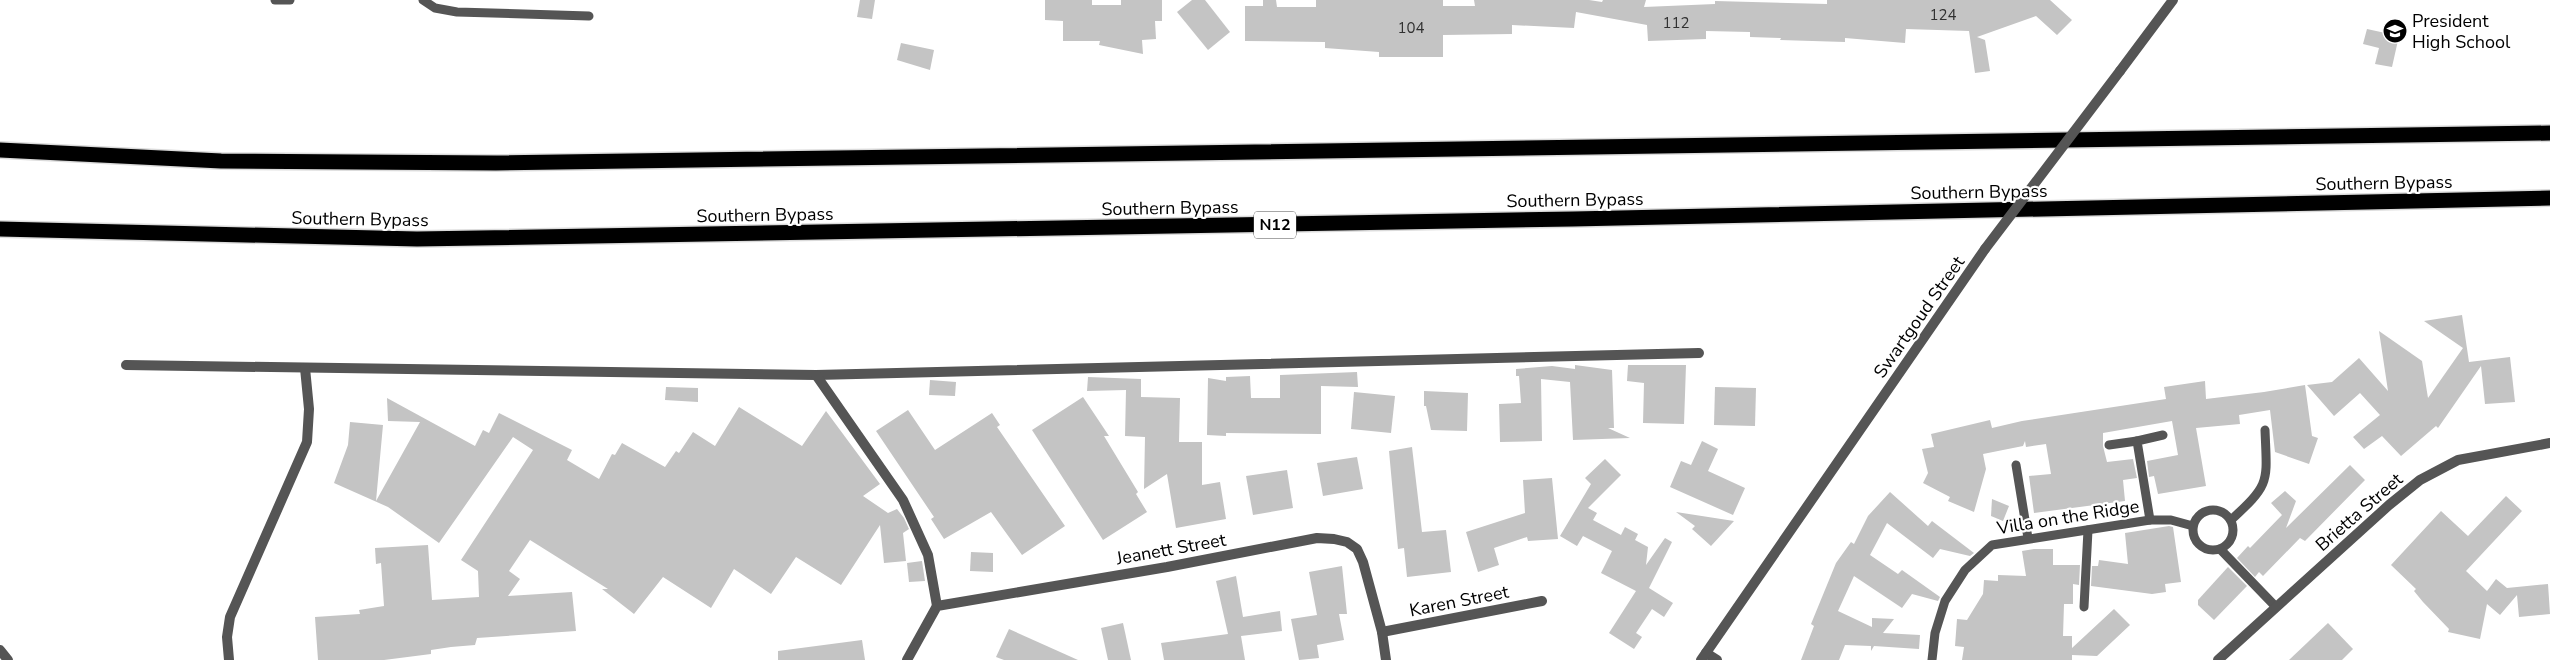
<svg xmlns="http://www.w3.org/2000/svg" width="2550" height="660" font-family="'Nunito Sans',sans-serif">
  <rect width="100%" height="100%" fill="#fff"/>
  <!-- building -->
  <g fill="#c4c4c4">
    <polygon points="860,0 875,0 872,19 857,17"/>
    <polygon points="1045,0 1092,0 1092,5 1121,5 1121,0 1162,0 1162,21 1155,21 1156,39 1142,40 1143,54 1099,45 1100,41 1063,41 1063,21 1045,20"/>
    <polygon points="1192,0 1205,0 1230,32 1208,50 1177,12"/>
    <polygon points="1263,0 1276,0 1277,7 1316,7 1316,0 1443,0 1443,6 1475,6 1474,0 1589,0 1602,2 1603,0 1646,0 1644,7 1715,4 1715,1 1827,4 1827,0 2050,0 2072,20 2057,35 2036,16 1977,37 1985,40 1990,71 1975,73 1969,31 1906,29 1905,43 1845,38 1845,42 1780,40 1781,38 1750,37 1750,32 1706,31 1706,39 1648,41 1647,25 1576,12 1574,28 1512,25 1512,34 1443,35 1443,57 1379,57 1379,52 1325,48 1325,42 1245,41 1245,6 1263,6"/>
    <polygon points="2367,29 2399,36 2392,67 2375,64 2379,48 2363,44"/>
    <polygon points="901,43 934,50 930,70 897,60"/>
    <polygon points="2462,315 2469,362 2510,357 2515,402 2485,404 2481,366 2438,428 2436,426 2401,456 2382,436 2364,449 2353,437 2380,415 2360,393 2334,416 2307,385 2332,382 2359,358 2388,391 2379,331 2422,361 2428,398 2463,348 2424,321"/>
    <polygon points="1575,365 1612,370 1614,428 1608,428 1630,438 1573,440 1570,382 1541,379 1542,441 1500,442 1499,404 1521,403 1519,376 1516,376 1516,369 1552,366 1575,369"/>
    <polygon points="1628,365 1686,365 1684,424 1643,423 1644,383 1627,381"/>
    <polygon points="1357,372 1358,387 1321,386 1321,434 1226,433 1226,436 1207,435 1208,378 1226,381 1226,377 1250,376 1251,398 1280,398 1280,375"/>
    <polygon points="1088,377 1141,379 1141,397 1180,398 1179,442 1202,442 1202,485 1220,482 1226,519 1176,528 1167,474 1144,489 1145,437 1125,436 1126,390 1087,391"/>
    <polygon points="930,380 956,382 955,396 929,395"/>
    <polygon points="2205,381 2206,399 2264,392 2305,385 2312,436 2318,438 2309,464 2275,452 2270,410 2239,415 2240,424 2196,428 2206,486 2158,494 2154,476 2149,477 2147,461 2178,455 2172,421 2103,433 2103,446 2107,462 2133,459 2137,478 2123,480 2125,501 2034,513 2029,476 2051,474 2046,444 2026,447 2025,441 2023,446 1983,454 1986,469 1974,512 1948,501 1950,497 1923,483 1928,473 1922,449 1934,447 1931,434 1990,420 1992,428 2022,421 2166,399 2164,387"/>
    <polygon points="666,387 698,388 698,402 665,400"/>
    <polygon points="1715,387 1756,388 1755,426 1714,425"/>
    <polygon points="1424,391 1468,393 1467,431 1431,430 1426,406 1424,406"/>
    <polygon points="1354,392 1395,396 1391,433 1351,429"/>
    <polygon points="1083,397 1109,436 1104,436 1138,492 1136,494 1147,512 1103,540 1032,430"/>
    <polygon points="387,398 475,446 483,430 489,433 499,413 572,450 567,460 599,479 612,454 615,455 622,443 665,467 676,451 679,453 693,432 715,446 739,407 802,446 826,411 880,484 863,496 888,513 897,509 904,518 909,529 903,533 906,561 884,563 880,525 841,585 796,557 771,594 734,569 711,608 663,577 634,614 602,589 608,589 530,540 509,571 520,579 508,596 572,592 576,631 477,638 475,645 451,647 431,650 431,654 384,660 318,660 315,617 360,614 359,610 384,606 381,563 376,564 375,548 428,545 432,600 479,597 478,571 461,560 533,450 513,437 439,543 388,507 334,483 348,445 350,422 383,425 376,501 420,422 388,421"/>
    <polygon points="908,410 935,450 992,413 1000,425 997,427 1065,526 1022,555 991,512 944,539 931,519 934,517 876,431"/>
    <polygon points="1702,441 1718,449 1708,471 1745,488 1733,515 1670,487 1681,461 1691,465"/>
    <polygon points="1412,447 1422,532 1446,530 1451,572 1407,577 1404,548 1398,549 1389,451"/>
    <polygon points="1357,457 1363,489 1323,496 1317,463"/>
    <polygon points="1605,459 1621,475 1588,508 1597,513 1593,520 1621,535 1625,527 1638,534 1635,540 1648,547 1646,565 1665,538 1672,542 1649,588 1673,603 1664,617 1652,609 1636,633 1642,637 1634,649 1609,633 1636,591 1601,573 1612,551 1583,536 1577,546 1560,536 1591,484 1585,478"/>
    <polygon points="2350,465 2365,480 2305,541 2300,538 2263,576 2259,572 2255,577 2237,558 2248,546 2250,548 2282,515 2271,503 2285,491 2296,501 2286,528"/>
    <polygon points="1287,470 1293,508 1253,515 1246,476"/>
    <polygon points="1552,478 1558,539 1528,541 1527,537 1494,548 1499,565 1478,572 1466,532 1525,513 1523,480"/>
    <polygon points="1890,492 1928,526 1932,521 1974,553 1970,556 1940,549 1933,558 1887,523 1870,555 1898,574 1902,570 1940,597 1938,601 1912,594 1902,608 1854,576 1838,611 1872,627 1872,618 1894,619 1883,633 1920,635 1919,649 1874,646 1871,651 1871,646 1845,645 1839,660 1801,660 1814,626 1811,624 1836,563 1851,542 1854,544 1868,516"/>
    <polygon points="2506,496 2522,511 2466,571 2487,591 2496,579 2507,588 2548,584 2550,614 2519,617 2517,595 2500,615 2487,604 2480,639 2448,632 2449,629 2423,602 2414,591 2416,589 2391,565 2441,511 2468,536"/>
    <polygon points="1992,499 2009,506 2003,521 1991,516"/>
    <polygon points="1676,512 1734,521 1711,546 1692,529 1695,526"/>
    <polygon points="2169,526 2173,527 2181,582 2165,584 2166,592 2152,594 2091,586 2092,566 2098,566 2099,560 2128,564 2125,533"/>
    <polygon points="2034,549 2053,549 2053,565 2080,565 2079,585 2073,584 2073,604 2064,604 2063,636 2072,636 2072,648 2114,609 2130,625 2097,656 2072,655 2072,660 1962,660 1964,647 1955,646 1957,619 1967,620 1983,594 1984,580 1998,581 1998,575 2026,576 2022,551"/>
    <polygon points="971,552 993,553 993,572 970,571"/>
    <polygon points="922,561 925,581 909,582 907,563"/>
    <polygon points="1342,566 1347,614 1339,614 1344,640 1317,645 1319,658 1299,660 1291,619 1317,615 1309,572"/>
    <polygon points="2228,567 2247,586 2214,620 2198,605 2198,600"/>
    <polygon points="1236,576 1243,617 1280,611 1282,631 1241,636 1245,660 1164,660 1161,643 1228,634 1216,581"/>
    <polygon points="1123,623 1131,660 1108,660 1101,628"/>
    <polygon points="2328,623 2353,649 2342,660 2289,660"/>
    <polygon points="1009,629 1078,660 1004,660 996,657"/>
    <polygon points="862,640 865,660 778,660 778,651"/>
  </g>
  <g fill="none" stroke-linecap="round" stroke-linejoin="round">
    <defs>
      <g id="motorway">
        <polyline points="0,150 221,161 496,163 2550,133"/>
        <polyline points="0,229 417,239 1573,219 2550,198"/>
      </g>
    </defs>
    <!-- motorway casing -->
    <use href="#motorway" stroke="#dbdbdb" stroke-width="18"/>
    <!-- service -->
    <g stroke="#555" stroke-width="9">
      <polyline points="275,0 290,0"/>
      <polyline points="423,0 435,8 457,12 589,16"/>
      <polyline points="2109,445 2137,441"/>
      <polyline points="2016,465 2028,538"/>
      <circle cx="2213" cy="530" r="20"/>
      <polyline points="2150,520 2137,441 2163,435"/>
      <path d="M2231,520C2271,483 2267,483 2265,430"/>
      <polyline points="2220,549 2276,607"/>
      <polyline points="2084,607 2088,530"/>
      <polyline points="1932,660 1935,633 1945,601 1965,570 1992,545 2150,520 2171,520 2193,526"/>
    </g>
    <!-- minor -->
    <g stroke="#555" stroke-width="10">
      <polyline points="126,365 816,375 1699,353"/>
      <polyline points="816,375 903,500 928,555 937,606"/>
      <polyline points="1382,632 1542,601"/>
      <polyline points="0,650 8,660"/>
      <polyline points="1706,653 1717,660"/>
      <polyline points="229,660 227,637 230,617 307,442 309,409 305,368"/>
      <polyline points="907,660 937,606 1167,567 1317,538 1334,539 1347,542 1357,549 1363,562 1382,632 1386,660"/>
      <polyline points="2218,660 2389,505 2420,480 2458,460 2550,443"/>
    </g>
    <!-- tertiary -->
    <g stroke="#555" stroke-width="10">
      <polyline points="2120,71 2173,0"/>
      <polyline points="1701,660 1985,249"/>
    </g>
    <!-- motorway -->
    <use href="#motorway" stroke="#000" stroke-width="15"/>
    <!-- tertiary-bridge -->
    <polyline stroke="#555" stroke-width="10" points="1985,249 2120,71"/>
  </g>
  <!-- icons -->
  <defs>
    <symbol id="school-disc" viewBox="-11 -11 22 22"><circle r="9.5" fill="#000" stroke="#fff"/><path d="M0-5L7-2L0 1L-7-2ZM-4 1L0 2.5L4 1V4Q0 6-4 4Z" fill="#fff"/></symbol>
  </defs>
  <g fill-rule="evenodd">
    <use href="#school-disc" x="2381" y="17" width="28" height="28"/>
  </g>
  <g text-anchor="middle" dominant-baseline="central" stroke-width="4.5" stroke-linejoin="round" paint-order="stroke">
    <!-- number labels -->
    <g font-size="15" fill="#313131">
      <text x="1943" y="15">124</text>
      <text x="1676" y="23">112</text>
      <text x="1411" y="28">104</text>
    </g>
    <!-- shield labels -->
    <rect fill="#fff" stroke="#4c4c4c" stroke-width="1" x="1254" y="211.5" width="42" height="27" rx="4"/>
    <g font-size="16" font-weight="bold" fill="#000">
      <text x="1275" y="225">N12</text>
    </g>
    <!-- poi labels -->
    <g font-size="18" fill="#000" stroke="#fff" text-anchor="start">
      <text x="2412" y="21">President<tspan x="2412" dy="21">High School</tspan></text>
    </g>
    <!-- street labels -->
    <g font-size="18" fill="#000" stroke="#fff">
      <text transform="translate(2384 183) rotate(-1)">Southern Bypass</text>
      <text transform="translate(1979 192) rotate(-1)">Southern Bypass</text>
      <text transform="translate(1575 200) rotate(-1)">Southern Bypass</text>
      <text transform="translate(1170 208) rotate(-1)">Southern Bypass</text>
      <text transform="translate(765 215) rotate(-1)">Southern Bypass</text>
      <text transform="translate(360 219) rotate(1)">Southern Bypass</text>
      <text transform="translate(1919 317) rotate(-55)">Swartgoud Street</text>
      <text transform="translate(2359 512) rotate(-41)">Brietta Street</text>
      <text transform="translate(2068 517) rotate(-9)">Villa on the Ridge</text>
      <text transform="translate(1171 549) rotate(-10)">Jeanett Street</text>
      <text transform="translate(1459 601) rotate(-11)">Karen Street</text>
    </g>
  </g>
</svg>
